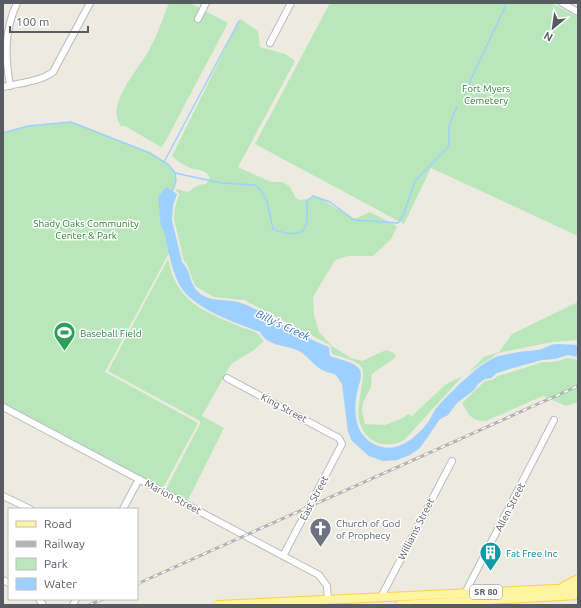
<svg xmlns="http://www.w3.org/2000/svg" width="581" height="608" font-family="Ubuntu,sans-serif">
  <rect width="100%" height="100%" fill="#edeadf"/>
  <!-- green -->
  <g fill="#b9e7bb">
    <path d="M169,3H190L228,23L164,144L161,147L125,126H121C106,106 134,74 145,57C155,41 162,21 169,3Z"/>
    <polygon points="330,3 551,3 578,17 578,236 431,168 404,224 255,144"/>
    <path d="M240,19L258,31L260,47L285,54L295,61L238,167L271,182H283L290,187L296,198L300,200L308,199L316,196L353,218H357L370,212L395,225L397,227L391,239L373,256H348L335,260L313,297L314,315L319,332L332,346L351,358L362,361L386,350L394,353L396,357L372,374L371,387L363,402L362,411L365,424L385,425L403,418L408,414L412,416L446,384L467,374L484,357L499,352L512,334L578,302V340L552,342L498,353L462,377L405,439C387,452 362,441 359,419C356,405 366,376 362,368C358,360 340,357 332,354L330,345L244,300L214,297L195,286L187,264L184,261L174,219L175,207L179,194L175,189L188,192L198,185L206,184L210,178C206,168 196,171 188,167C182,164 176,160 172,156Z"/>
    <polygon points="71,122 150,153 169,165 175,173 176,181 167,205 175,242 105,372 198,423 162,490 3,405 3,133 28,126"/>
    <path d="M168,259C177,303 202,310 238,326C244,329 254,330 258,334C261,336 261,339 264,341L254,350L231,364L202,416L224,428L186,504L165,491L200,424V421L108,371Z"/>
    <path d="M568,358L578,360V402L566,406L543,396L486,421C471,422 468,413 462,403L485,381L492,380L498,376L543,362H555Z"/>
  </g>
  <!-- water -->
  <path fill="#9dd0ff" d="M166,187L177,194L173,206L172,220L182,262C192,271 188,286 202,295C215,303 231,298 244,304C273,316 299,336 329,347L330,356C337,359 356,362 360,370C363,377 358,386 357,393C353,412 355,436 376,445C397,455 418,436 429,421C432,416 434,410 439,405C451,392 482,360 499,356C511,353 524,351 537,350C544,349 550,344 557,344C564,344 571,345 578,345V357L568,355L555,359L542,360L513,368L497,373L491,378L485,379L478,384L474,390L457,403L448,415L440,419L420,448L410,455L397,460L383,461L369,456L352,441L348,432L342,384L336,375C331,372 323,372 319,368C312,363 306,354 297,350C285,345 267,346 260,332C236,323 191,308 179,284C171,269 168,248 164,231L161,227L158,197Z"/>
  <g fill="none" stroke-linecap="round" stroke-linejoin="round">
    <!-- stream -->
    <g stroke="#9dd0ff" stroke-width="1.5">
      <polyline points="464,94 507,3"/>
      <polyline points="3,133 28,126 71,122 150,153 169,165 175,173 176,181 172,192"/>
      <polyline points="164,162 239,21"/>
      <path d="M175,173L221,183L255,185L261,191L267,201L273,229C284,233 292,236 303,231L307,222V201L313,196L330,202L354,220L398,223L403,216L415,181L449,146V126L457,106"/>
    </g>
    <defs>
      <g id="minor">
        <polyline points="562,3 578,12"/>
        <polyline points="198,19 206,3"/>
        <polyline points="270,43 291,3"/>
        <path d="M10,86C5,56 4,31 17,3"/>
        <path d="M3,87C19,83 39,82 53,72L90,3"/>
        <polyline points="227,378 333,435 339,438 342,444 283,556"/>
        <polyline points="3,407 319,575 327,586 328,600"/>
        <polyline points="3,496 30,509"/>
        <polyline points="123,509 139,479"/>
        <polyline points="3,580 9,583"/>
        <polyline points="465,593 554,420"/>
        <polyline points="381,597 452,461"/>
        <polyline points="39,599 43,605"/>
        <polyline points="73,605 76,599"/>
      </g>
      <g id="major">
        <polyline points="563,587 578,579"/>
        <polyline points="218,605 578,588"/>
        <polyline points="400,605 578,595"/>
      </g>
    </defs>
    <!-- minor casing -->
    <use href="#minor" stroke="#b8bac0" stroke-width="8"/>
    <!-- major casing -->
    <use href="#major" stroke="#fbd14a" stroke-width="10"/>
    <!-- minor -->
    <use href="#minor" stroke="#fff" stroke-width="6"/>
    <!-- major -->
    <use href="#major" stroke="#fff4a2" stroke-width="8"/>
    <defs>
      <g id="rail">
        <polyline points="137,584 578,386"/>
        <polyline points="89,605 103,599"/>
      </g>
    </defs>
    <!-- rail casing -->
    <use href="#rail" stroke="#b2b3b3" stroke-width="3"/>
    <!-- rail -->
    <use href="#rail" stroke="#fff" stroke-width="1.5" stroke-dasharray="4.5" stroke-linecap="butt"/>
  </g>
  <!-- icons -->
  <defs>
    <symbol id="stadium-pin" viewBox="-11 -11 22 30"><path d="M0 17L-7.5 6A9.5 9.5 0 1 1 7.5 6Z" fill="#2e9e5b" stroke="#fff"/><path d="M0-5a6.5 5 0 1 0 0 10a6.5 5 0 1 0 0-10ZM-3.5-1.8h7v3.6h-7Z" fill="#fff"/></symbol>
    <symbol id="church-pin" viewBox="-11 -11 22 30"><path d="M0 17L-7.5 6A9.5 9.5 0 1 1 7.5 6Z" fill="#6b7280" stroke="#fff"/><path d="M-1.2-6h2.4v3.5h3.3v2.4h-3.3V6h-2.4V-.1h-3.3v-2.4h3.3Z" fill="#fff"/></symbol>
    <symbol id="building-pin" viewBox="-11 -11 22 30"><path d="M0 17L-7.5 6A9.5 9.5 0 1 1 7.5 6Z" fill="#0f9aa8" stroke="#fff"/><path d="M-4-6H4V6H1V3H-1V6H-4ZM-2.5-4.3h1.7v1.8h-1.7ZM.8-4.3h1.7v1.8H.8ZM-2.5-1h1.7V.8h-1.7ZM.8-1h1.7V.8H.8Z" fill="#fff"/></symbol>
  </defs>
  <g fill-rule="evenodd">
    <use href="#stadium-pin" x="52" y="320" width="25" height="34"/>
    <use href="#church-pin" x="308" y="516" width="25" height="34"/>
    <use href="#building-pin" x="478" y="540" width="25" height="34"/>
  </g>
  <g text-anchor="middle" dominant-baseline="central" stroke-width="3" stroke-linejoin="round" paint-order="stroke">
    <!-- shield labels -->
    <rect fill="#fff" stroke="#8a8d91" stroke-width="1" x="470" y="585" width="32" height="14" rx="3"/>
    <g font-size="9" font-weight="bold" fill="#585c62">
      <text x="486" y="592">SR 80</text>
    </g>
    <!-- park labels -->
    <g font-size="10" fill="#2e8435" stroke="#fff">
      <text x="486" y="88">Fort Myers<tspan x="486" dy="12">Cemetery</tspan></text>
      <text x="86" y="223">Shady Oaks Community<tspan x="86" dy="12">Center &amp; Park</tspan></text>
    </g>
    <!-- leisure labels -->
    <g font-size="10" fill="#27864d" stroke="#fff" text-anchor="start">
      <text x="80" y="333">Baseball Field</text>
    </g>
    <!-- street labels -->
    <g font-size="10" fill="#585c62" stroke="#fff">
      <text transform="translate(284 408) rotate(28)">King Street</text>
      <text transform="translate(173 497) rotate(28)">Marion Street</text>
      <text transform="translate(314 498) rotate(-62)">East Street</text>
      <text transform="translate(510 507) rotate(-63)">Allen Street</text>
      <text transform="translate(416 529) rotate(-63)">Williams Street</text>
    </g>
    <!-- worship labels -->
    <g font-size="10" fill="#5b616d" stroke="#fff" text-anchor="start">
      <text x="336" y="523">Church of God<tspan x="336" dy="12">of Prophecy</tspan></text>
    </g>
    <!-- culture labels -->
    <g font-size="10" fill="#0d838f" stroke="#fff" text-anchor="start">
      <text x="506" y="553">Fat Free Inc</text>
    </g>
    <!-- water labels -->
    <g font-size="11" font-style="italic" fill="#3674c1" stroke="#fff">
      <text transform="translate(283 325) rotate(25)">Billy's Creek</text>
    </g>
  </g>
  <!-- border -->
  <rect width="581" height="608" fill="none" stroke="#585c62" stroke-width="8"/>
  <!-- legend -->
  <rect x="8" y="508" width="130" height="92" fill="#ffffff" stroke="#bcbec0"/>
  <rect x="16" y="521" width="20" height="6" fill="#fff4a2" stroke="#bcbec0"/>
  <text x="44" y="528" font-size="12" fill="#585c62">Road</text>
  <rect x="16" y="541" width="20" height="6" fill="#b2b3b3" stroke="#bcbec0"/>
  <text x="44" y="548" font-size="12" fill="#585c62">Railway</text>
  <rect x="16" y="558" width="20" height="12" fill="#b9e7bb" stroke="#bcbec0"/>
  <text x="44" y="568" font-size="12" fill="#585c62">Park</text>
  <rect x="16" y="578" width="20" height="12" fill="#9dd0ff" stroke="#bcbec0"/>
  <text x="44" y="588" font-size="12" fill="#585c62">Water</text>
  <!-- north arrow -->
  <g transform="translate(553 28) rotate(209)" stroke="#ffffff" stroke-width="3" paint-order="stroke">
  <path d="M0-3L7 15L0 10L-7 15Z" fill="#585c62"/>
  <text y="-6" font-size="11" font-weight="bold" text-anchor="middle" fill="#585c62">N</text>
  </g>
  <!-- scale -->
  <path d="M10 26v6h78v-6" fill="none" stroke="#585c62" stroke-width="2"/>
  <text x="16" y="26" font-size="12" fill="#585c62" stroke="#ffffff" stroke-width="3" paint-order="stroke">100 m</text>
</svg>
